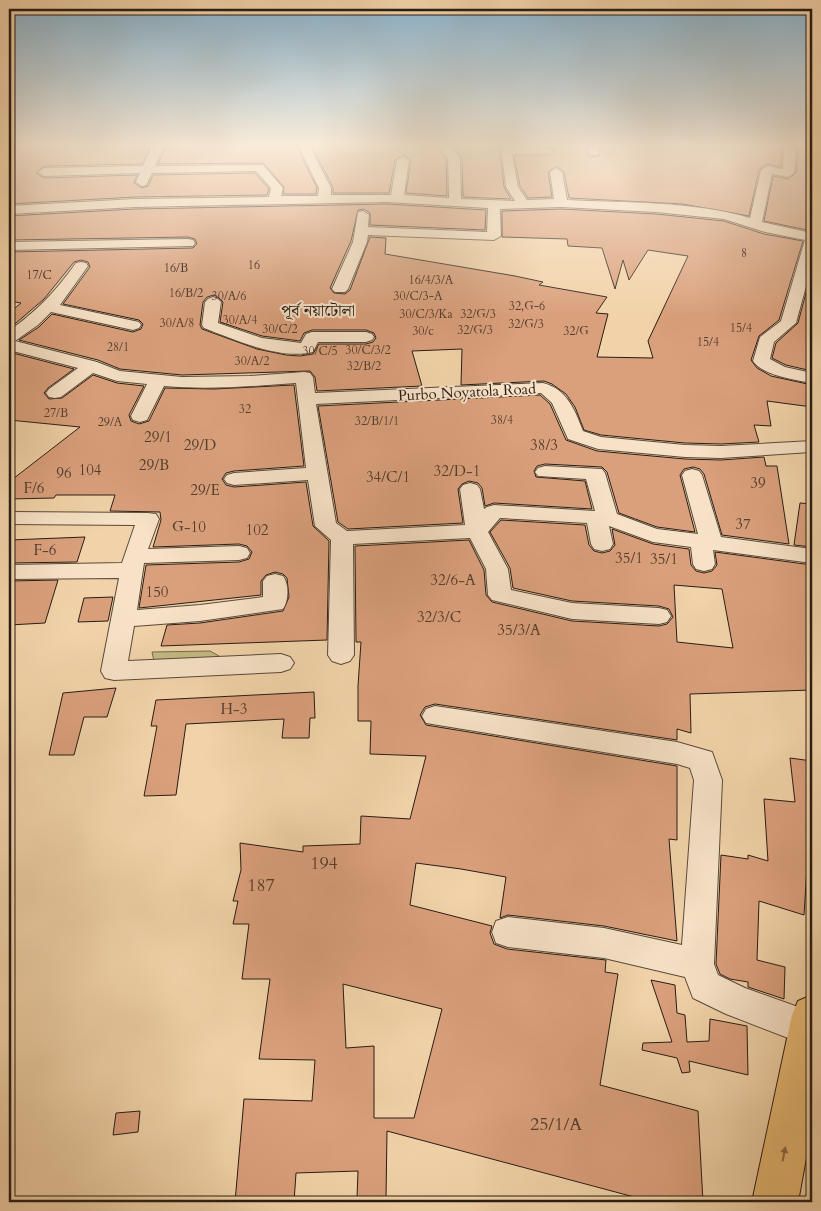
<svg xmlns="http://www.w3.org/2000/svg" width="821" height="1211" font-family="Cardo,'Noto Serif Bengali',serif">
  <rect width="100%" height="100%" fill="#f2d3a9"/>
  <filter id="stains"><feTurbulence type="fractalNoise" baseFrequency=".004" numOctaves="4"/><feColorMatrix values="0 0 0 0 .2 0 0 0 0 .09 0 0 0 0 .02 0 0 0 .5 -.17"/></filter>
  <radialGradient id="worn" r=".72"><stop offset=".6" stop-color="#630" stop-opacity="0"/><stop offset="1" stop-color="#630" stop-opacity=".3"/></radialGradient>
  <!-- green -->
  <polygon fill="#c3ba82" stroke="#766b4c" points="210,651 228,661 154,661 152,652"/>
  <!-- building -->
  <g fill="#daa07c" stroke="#281c16" fill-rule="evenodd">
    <polygon points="38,145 151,146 142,164 44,166 36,173 44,178 137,175 134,183 142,188 148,186 153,175 255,173 269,189 267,195 135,197 9,204 9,148"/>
    <polygon points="185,145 296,145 317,188 316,194 283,194 284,187 263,163 158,164 166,146"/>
    <polygon points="311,145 436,145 446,159 447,196 406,193 411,160 404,155 395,160 389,193 333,193 333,187"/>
    <polygon points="452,145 499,145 504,187 511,199 463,197 462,158"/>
    <polygon points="511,145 587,145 586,153 590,157 599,156 602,145 781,145 782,150 781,167 767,164 759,170 749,216 683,204 569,198 564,172 557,166 548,172 552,197 528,198 520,186 514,156 550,155 554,151 546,146"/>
    <polygon points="796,145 812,145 812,231 764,221 773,176 788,179 796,173 798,150"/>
    <path d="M387,204L486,210L485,230L370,225V213L364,209L358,210L351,241L330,288L334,293L345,294L350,290L370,237L386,238L385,254L515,276L543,282L539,285L607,297L596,313L608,314L597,357L653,358L648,341L688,256L648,250L629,280L623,260L615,289L602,248L568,246L567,239L502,237V211L561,209L656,214L724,221L764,234L803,241L779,320L759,336L751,360L757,368L771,376L812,385V407L767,401L771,426L754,425L759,442L721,444L685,443L601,435L584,430L575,407L566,394L552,384L544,381L461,385L462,349L412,351L422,386L317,391L315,377L310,371L182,375L120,369L98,360L19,340L39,327L52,314L133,332L141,329L143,324L139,320L63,304L90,267L88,262L81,260L74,262L44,299L9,329V313L21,303L9,301V252L193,248L197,244L195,239L188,237L9,240V216L135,209ZM214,295L219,298L223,302L220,322L262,336L300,341L304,333L312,330H366L374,333L376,338L373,342L366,344H319L313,354L300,356L286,355L257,349L202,329L200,325L203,302L207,297Z"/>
    <polygon points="812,270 812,371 786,365 772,358 776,343 798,323"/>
    <polygon points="9,352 74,369 48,388 44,393 49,399 62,398 93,375 117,383 144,386 129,415 131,421 139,424 149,421 165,388 214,389 294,385 304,466 234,471 226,473 222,479 226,485 234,487 306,482 313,526 329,541 327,640 161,646 167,625 200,623 283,611 289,597 287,578 283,574 275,572 266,575 261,581 261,595 139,608 146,565 239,562 249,559 252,552 247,546 239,544 153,547 161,520 160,512 110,511 115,495 56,495 54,498 9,499 9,482 80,427 9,420"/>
    <polygon points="540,395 550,404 566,440 597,451 685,459 721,460 764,457 766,466 777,466 789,544 722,535 704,474 700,469 693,467 684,469 680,475 695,532 657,527 619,513 607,472 602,467 545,464 537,466 534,471 536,477 585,481 592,509 494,503 485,506 482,488 478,483 469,481 462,484 458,489 463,523 348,529 338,522 318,406"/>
    <polygon points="800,503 812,504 812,547 794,545"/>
    <path d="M501,520L585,525L589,545L594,551L602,553L610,551L615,545L612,529L653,544L689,549L691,565L696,571L704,573L712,571L717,565L715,552L812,565V690L690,694L691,733L677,729V740L435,704L425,707L420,715L426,725L677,766V840L669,839L677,941L604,926L508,915L500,918L506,877L461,869L416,863L410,905L492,926L490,933L494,944L507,949L606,960L605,972L618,974L600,1085L698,1111L703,1202H653L387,1131L386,1198H357L358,1171L296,1173L294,1202H235L244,1099L312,1101L315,1060L259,1059L270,979H242L249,924H233L238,901H233L241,870L240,843L303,852V846L360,844L361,816L410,819L426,756L370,754L371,721H358V686L361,642H356L355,546L469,540L484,570L486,595L492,602L572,621L659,626L667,624L673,617L669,609L659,606L572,601L513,588L510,568L490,532ZM674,585L722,589L733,648L677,642ZM343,984L442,1009L414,1118H374V1046L346,1048Z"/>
    <polygon points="85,537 77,562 9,563 9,540"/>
    <polygon points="58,580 45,623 9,625 9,581"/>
    <polygon points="113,597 108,621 78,622 84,598"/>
    <polygon points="116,688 107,717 84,717 74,755 49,755 63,693"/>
    <polygon points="314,692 315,718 310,718 309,738 282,738 284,719 186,724 176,795 144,796 157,726 151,726 156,700"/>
    <polygon points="790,758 812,761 812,836 809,835 804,915 759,901 757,960 785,967 784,999 748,987 748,982 730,979 720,974 716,964 721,855 748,859 748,855 768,861 764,799 795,802"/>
    <polygon points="651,980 675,985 677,1013 685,1015 687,1042 709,1041 710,1019 747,1026 748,1075 689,1061 690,1072 682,1073 677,1058 642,1050 643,1043 672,1042"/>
    <polygon points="140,1111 138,1132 113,1135 116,1113"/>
  </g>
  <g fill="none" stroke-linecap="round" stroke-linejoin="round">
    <defs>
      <g id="minor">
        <path d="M153,145H164L155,166L263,165L283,188L281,196H318L319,188L298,145H309L331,188V195H391L397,160L403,157L409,160L404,195L449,198L448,158L438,145H449L460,158L461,199L515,201L506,187L501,145H509L511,148H546L552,151L550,153L512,154L518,187L527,200L554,199L550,172L556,168L562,172L567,200C626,203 693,201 750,218L761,170L767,166L783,169L784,150L783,145H794L796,150L794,173L788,177L772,174L762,222L812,233V264L796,323L774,342L770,359L785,367L812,373V383C796,380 763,376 753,361L760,337L781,321L805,240L765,232L724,219L656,212L561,207L500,209L501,236L494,240L368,235L367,242L348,289L345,292H335L332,289L353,242L358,212L363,211L369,215L368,227L487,232L488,208L387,202L135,207L9,214V206L135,199L269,197L271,188L256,171L152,173L146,185L142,186L136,182L140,173L44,176L38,172L44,168L143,166Z"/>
        <polygon points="589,145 600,145 598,155 590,155 588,153"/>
        <polygon points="188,239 193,240 195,243 193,246 9,250 9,242"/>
        <path d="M81,262L86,263L88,266L60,305L139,322L141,325L139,328L133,330L51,312L38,325L15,341L97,362L120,371L182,377L250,376L304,372L310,373L313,377L315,393L543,383C567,389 575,410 583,431L601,437L685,445L721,446L812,441L811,452L721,458L685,457L598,449L568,439L552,403L541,393L316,404L336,523L347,531L465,525L460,489L463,485L470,483L477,485L480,489L484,509L487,507L494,505L595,511L586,479L538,476L535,472L538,468L545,466L602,469L605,473L617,514L657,529L698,534L682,475L685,471L692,469L699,471L702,475L721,537L812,549V563L713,550L715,564L712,569L704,571L696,569L693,564L691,547L653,542L609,526L613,544L610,549L602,551L594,549L591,544L587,523L500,518L488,532L508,569L511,590L572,603L659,608L667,610L671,616L667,622L659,624L572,619L492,600L488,595L486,569L470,538L353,544L354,655L350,661L341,664L332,661L328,655L331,540L315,526L308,480L234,485L227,483L224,479L227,475L234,473L306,468L296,383C252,386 208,390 164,386L147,420L140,422L133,420L131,416L147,384L117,381L93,373L61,397L55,398L49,397L46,393L49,389L78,368L9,350V331C38,310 55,292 76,263Z"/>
        <path d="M213,297L218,299L221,302L218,323L262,338L301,343L306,334L312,332H366L372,334L374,337L372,340L366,342H318L313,352C280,360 235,340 204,328L202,325L205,302L208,299Z"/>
        <path d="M9,512L148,513L156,514L159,519L148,549L239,546L247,548L250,553L247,558L239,560L144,563L137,610L200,605L263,597V581L267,576L275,574L283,576C289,584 289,600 283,609L200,621L134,626L128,661L281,654L290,657L294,663L290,669L281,672L114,680L105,678L101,671L119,578L9,579V565L122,563L135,525L9,524Z"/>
        <polygon points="435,706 677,742 712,752 722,780 714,964 718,975 745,988 812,1012 812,1044 809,1046 726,1014 693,998 685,977 604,958 508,947 496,943 492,932 496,921 508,917 604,928 682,945 694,780 690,768 677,764 426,723 422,716 426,709"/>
      </g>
      <polygon id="primary" points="812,995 812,1125 798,1202 752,1202 792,1015 798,1001"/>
    </defs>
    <!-- minor casing -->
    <use href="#minor" stroke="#5a4a3b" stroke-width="2"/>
    <!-- primary casing -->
    <use href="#primary" stroke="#281c16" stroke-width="2"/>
    <!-- minor -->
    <use href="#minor" fill="#f7e2c7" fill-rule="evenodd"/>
    <!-- primary -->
    <use href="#primary" fill="#e9ba74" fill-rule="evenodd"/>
  </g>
  <!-- one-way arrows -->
  <defs><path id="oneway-solid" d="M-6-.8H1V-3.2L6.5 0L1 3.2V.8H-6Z" transform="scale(1.25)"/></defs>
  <use fill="#886b45" href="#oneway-solid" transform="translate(784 1154) rotate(-79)"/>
  <!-- sky -->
  <linearGradient id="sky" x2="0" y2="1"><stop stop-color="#89b5d1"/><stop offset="0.46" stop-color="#f9ebd8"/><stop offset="1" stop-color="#f9ebd8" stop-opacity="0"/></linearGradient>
  <rect width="821" height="315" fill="url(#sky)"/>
  <g text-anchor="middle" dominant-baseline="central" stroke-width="4" stroke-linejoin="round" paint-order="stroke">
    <!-- far-number labels -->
    <g font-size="12" fill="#543d30">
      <text x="744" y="253">8</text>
      <text x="254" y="265">16</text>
      <text x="176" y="268">16/B</text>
      <text x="39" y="275">17/C</text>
      <text x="431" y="280">16/4/3/A</text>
      <text x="186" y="293">16/B/2</text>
      <text x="229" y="296">30/A/6</text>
      <text x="418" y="296">30/C/3-A</text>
      <text x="527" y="306">32,G-6</text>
      <text x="426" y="314">30/C/3/Ka</text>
      <text x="478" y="314">32/G/3</text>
      <text x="240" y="320">30/A/4</text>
      <text x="177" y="323">30/A/8</text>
      <text x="526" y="324">32/G/3</text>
      <text x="741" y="328">15/4</text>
      <text x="280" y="329">30/C/2</text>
      <text x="475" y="330">32/G/3</text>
      <text x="423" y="331">30/c</text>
      <text x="576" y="331">32/G</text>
      <text x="708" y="342">15/4</text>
      <text x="118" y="347">28/1</text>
      <text x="368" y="350">30/C/3/2</text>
      <text x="320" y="351">30/C/5</text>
      <text x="252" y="361">30/A/2</text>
      <text x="364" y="366">32/B/2</text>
      <text x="245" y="409">32</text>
      <text x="56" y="413">27/B</text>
      <text x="502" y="420">38/4</text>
      <text x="377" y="421">32/B/1/1</text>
      <text x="110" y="422">29/A</text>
    </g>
    <!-- far-street labels -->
    <g font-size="15" fill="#281c16" stroke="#f7e2c7">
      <text transform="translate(467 392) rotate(-3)">Purbo Noyatola Road</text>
    </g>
    <!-- number labels -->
    <g font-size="15" fill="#543d30">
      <text x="158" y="437">29/1</text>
      <text x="200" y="445">29/D</text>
      <text x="544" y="445">38/3</text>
      <text x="154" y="465">29/B</text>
      <text x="90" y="470">104</text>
      <text x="457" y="471">32/D-1</text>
      <text x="64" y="473">96</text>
      <text x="388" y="477">34/C/1</text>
      <text x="758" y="483">39</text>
      <text x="34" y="488">F/6</text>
      <text x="205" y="490">29/E</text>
      <text x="743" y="524">37</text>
      <text x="189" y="527">G-10</text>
      <text x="257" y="530">102</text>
      <text x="45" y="550">F-6</text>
      <text x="629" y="558">35/1</text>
      <text x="664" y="559">35/1</text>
      <text x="453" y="580">32/6-A</text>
      <text x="157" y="592">150</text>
      <text x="439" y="617">32/3/C</text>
      <text x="519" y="630">35/3/A</text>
      <text x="234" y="709">H-3</text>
    </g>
    <!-- far-quarter labels -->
    <g font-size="16" fill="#281c16" stroke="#f7e2c7">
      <text x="318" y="311">পূর্ব নয়াটোলা</text>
    </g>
    <!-- near-number labels -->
    <g font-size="18" fill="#543d30">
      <text x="324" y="863">194</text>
      <text x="261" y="885">187</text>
      <text x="556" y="1124">25/1/A</text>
    </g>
  </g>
  <!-- margin -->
  <rect width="821" height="1211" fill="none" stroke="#f2d3a9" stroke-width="30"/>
  <rect x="10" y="10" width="801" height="1191" fill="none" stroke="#281c16" stroke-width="2.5"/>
  <rect x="15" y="15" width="791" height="1181" fill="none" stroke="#281c16"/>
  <rect width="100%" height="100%" filter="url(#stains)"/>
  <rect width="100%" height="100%" fill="url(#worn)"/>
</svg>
